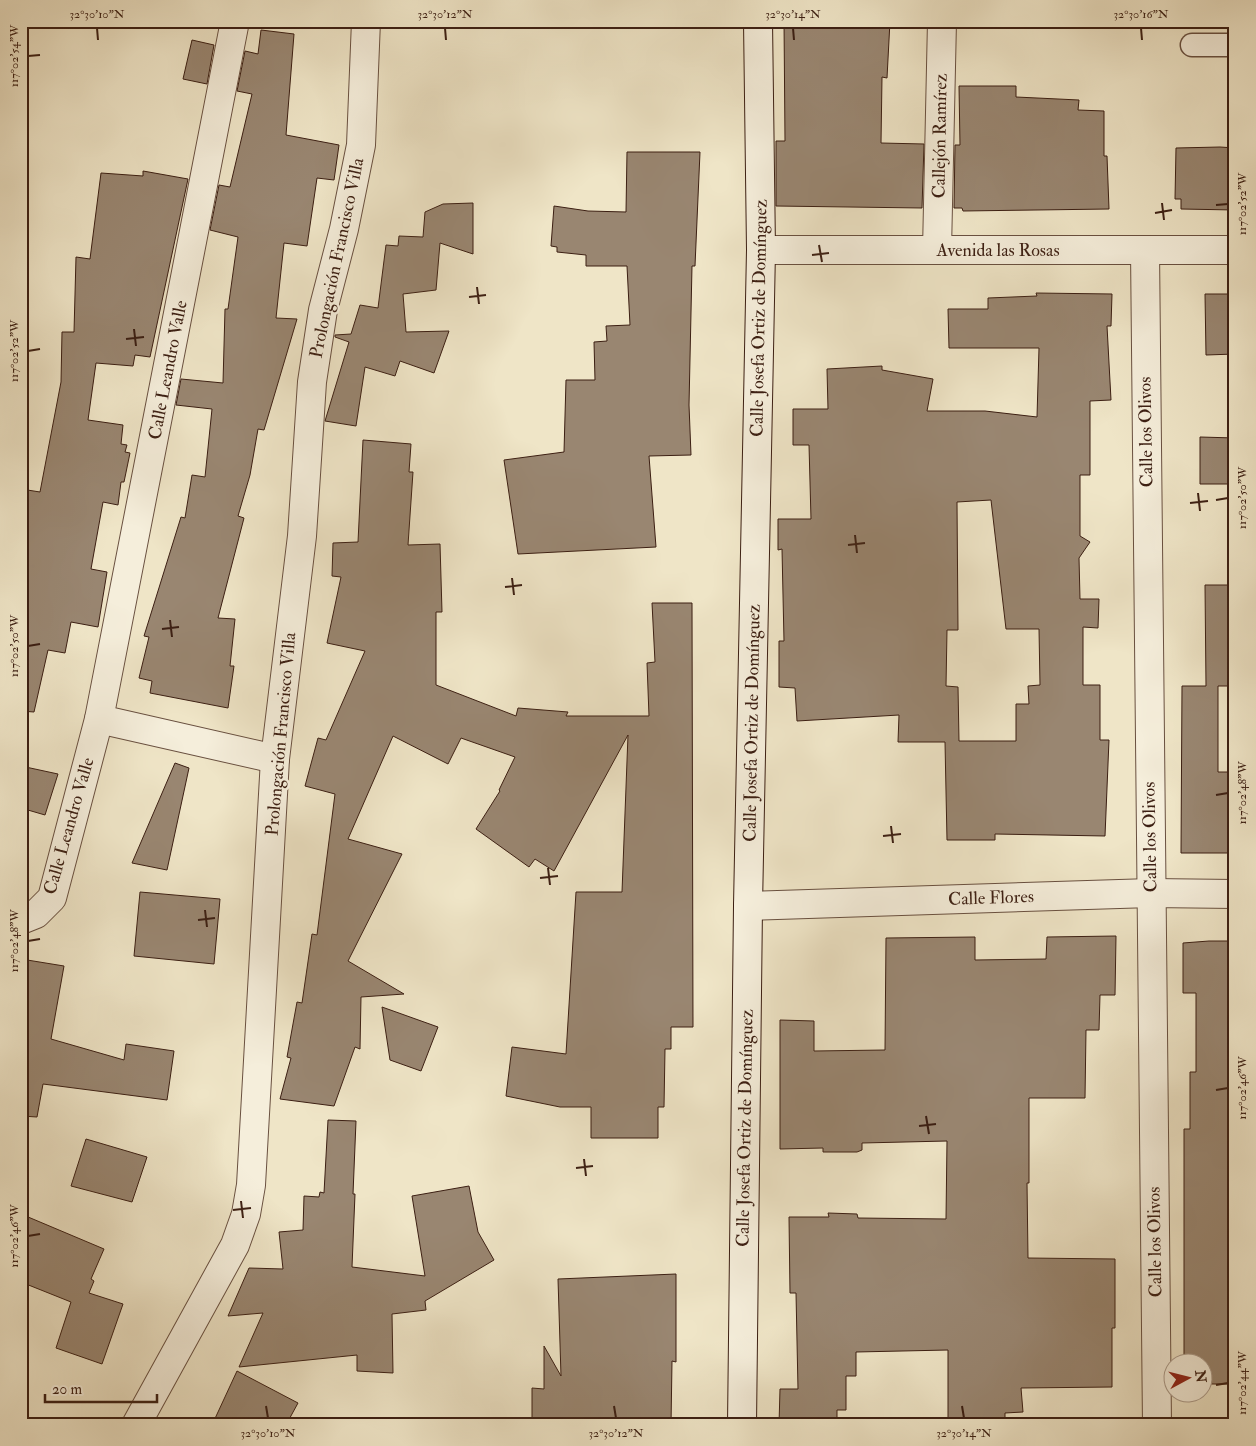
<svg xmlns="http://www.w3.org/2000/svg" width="1256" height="1446" font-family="'IM FELL Double Pica',serif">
  <rect width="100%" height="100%" fill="#efe5c7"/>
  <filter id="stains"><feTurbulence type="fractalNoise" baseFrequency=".004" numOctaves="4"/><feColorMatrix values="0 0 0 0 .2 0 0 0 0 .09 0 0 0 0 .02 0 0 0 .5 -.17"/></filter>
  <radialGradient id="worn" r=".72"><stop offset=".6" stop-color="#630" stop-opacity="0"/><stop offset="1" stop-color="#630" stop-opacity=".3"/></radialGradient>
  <!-- building -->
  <g fill="#998671" stroke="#3c1f13" fill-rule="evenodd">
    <polygon points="784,21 890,21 887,78 882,77 881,143 924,144 922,208 776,206 776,141 785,141"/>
    <polygon points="261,30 294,34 286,135 339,145 334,180 317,178 307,246 284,243 276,318 297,319 264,430 258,429 250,475 238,516 244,518 218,618 235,619 230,666 234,666 228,708 150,693 152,681 139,678 149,637 144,636 181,517 185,518 192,475 205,477 212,409 176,405 181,379 223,383 225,309 228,309 238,237 210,230 219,185 230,187 252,94 237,91 245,51 258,54"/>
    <polygon points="192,40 214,45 207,84 183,79"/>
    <polygon points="959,86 1016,86 1016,97 1079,100 1078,110 1104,111 1104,156 1107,156 1109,209 963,211 962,208 954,208 955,145 960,145"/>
    <polygon points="1220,147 1235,148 1235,210 1181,209 1181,199 1175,199 1176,148"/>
    <polygon points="627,152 700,152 695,266 692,266 689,405 691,455 649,456 656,547 518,554 504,460 564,452 566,380 595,380 594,342 607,341 606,326 630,325 627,266 586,266 586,255 557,252 557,247 551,246 554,206 588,211 626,212"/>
    <polygon points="143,171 188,179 150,357 135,355 133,366 96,363 88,420 123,425 121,444 127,445 125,452 130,453 124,482 121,482 118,505 103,502 91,569 107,572 98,627 71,622 65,653 48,650 34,712 21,711 21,489 40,492 61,382 62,332 74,332 76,257 90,259 101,173 143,176"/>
    <polygon points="473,203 473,254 440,243 436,290 403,294 406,332 449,331 434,373 400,361 395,376 365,367 356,426 325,421 349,342 335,337 335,335 351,334 360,305 378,308 386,245 398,246 399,236 423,237 425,212 443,204"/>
    <path d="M1036,293L1112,294L1111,326H1107L1111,400L1090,401V475H1080V536L1090,542L1079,558L1080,599H1099L1098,628L1083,627V685H1100V740H1109L1105,836L995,834V840H947L945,742H898L899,715L797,721L795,688L779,687V641H784L782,549L778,550V519H811L809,445H793V409H828L827,369L882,366V370L933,379L927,411H985L1037,417L1039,348H949L948,309H988V298L1037,296ZM991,500L1006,629H1039L1040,685L1028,686L1029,704H1016V741H959L958,687L946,686L947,630H958L957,502Z"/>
    <polygon points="1205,294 1235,294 1235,354 1206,355"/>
    <polygon points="1200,437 1235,438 1235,484 1200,484"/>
    <polygon points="363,440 411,444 409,472 413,472 408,545 440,544 442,612 436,612 436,685 516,716 518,708 568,712 566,716 649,716 647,663 655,662 652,603 692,603 693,1027 671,1027 671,1049 665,1049 664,1107 658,1107 658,1138 591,1138 591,1107 560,1107 506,1096 512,1047 566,1054 576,892 622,892 628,735 554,871 535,859 529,867 476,829 500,791 499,790 515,757 461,738 448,764 393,736 348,839 402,854 348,961 404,994 361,997 360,1049 355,1047 334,1106 280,1099 291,1058 287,1057 297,1002 302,1003 312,934 317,935 335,794 305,786 318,738 326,740 365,651 327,643 341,577 332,576 333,543 358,542"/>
    <polygon points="1205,585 1235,585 1235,686 1218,686 1218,772 1235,772 1235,853 1181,853 1182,686 1206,686"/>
    <polygon points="175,763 189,768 167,870 132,863"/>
    <polygon points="21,766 58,774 45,815 21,808"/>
    <polygon points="140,892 220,899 214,964 134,956"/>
    <polygon points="1116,936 1115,995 1100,995 1099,1030 1086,1030 1085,1098 1029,1098 1029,1183 1027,1183 1028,1258 1115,1259 1115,1328 1112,1328 1112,1387 1021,1388 1023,1412 1005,1413 1005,1425 948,1425 948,1350 856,1352 856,1376 846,1376 846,1410 837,1410 837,1425 779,1425 780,1389 798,1389 796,1293 790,1293 789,1217 829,1217 828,1213 857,1214 858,1218 946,1219 947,1141 862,1143 862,1150 857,1152 823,1152 823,1148 780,1149 780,1020 814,1021 814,1051 885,1050 886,938 975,937 975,960 1046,959 1047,937"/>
    <polygon points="1209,941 1235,941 1235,1384 1204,1384 1204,1364 1184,1364 1184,1129 1190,1129 1190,1072 1196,1072 1196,993 1183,993 1183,943"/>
    <polygon points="21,959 64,966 51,1039 124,1060 126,1044 174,1051 167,1100 43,1084 37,1117 21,1116"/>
    <polygon points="382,1007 438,1027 421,1071 390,1060"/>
    <polygon points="328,1120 356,1121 353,1194 355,1194 352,1267 425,1276 412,1196 469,1186 478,1232 494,1260 425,1301 426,1310 392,1314 393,1373 357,1371 357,1355 239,1367 263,1313 228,1316 249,1268 283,1269 279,1232 303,1230 304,1196 319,1197 320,1192 324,1193"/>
    <polygon points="86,1139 147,1157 132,1202 71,1186"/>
    <polygon points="21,1214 104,1249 91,1279 94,1281 89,1293 123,1304 102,1364 56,1348 71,1302 21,1282"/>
    <polygon points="676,1274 676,1362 672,1361 671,1425 532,1425 532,1388 544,1389 544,1346 561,1376 558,1279"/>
    <polygon points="237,1371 298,1403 286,1425 212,1425"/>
  </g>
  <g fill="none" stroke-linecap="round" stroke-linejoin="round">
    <defs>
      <polyline id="service" points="1192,45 1235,45"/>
      <g id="minor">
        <polyline points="761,250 1235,250"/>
        <polyline points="937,250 942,21"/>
        <polyline points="1145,250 1157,1425"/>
        <polyline points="99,719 275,759"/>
        <polyline points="748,906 1151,893 1235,894"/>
        <polyline points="21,920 36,914 52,898 99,719 235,21"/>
        <polyline points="136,1425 235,1245 246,1214 251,1185 275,759 302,536 312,382 323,310 344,229 361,145 366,21"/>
      </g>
      <polyline id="secondary" points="742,1425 748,906 761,250 758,21"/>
    </defs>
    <!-- service casing -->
    <use href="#service" stroke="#695040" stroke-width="25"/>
    <!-- minor casing -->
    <use href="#minor" stroke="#695040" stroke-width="30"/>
    <!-- secondary casing -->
    <use href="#secondary" stroke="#3c1f13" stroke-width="30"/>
    <!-- service -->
    <use href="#service" stroke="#f5eedb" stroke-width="22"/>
    <!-- minor -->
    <use href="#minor" stroke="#f5eedb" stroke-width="28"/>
    <!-- secondary -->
    <use href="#secondary" stroke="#f5eedb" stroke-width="28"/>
  </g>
  <!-- ticks -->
  <path fill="none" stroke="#3c1f13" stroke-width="2" d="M97,28L98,40M445,28L446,40M793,28L794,40M1141,28L1142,40M28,56L40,55M1162,203L1164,220M1216,205L1228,204M1155,213L1172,210M819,245L822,262M812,255L829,253M477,287L479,304M469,297L486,295M134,329L136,346M126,339L144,337M28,351L40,349M1198,493L1200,511M1216,500L1228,498M1190,503L1208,501M855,535L857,553M848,545L865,543M512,578L514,595M505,587L522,585M170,620L172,637M162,629L179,627M28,646L40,644M1216,795L1228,793M891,826L893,843M883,836L901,834M548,868L550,885M540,878L558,876M205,910L207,927M198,920L215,918M28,941L40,939M1216,1090L1228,1088M926,1116L929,1134M919,1126L936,1124M584,1159L586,1176M576,1168L593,1166M241,1201L243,1218M233,1210L251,1208M28,1236L40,1234M1216,1385L1228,1383M266,1406L268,1418M614,1406L616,1418M962,1406L964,1418"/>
  <g text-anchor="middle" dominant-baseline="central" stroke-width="5" stroke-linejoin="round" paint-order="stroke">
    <!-- street labels -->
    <g font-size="18" fill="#3c1f13" stroke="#f5eedb">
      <text transform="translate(940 136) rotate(-89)">Callejón Ramírez</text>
      <text x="998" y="250">Avenida las Rosas</text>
      <text transform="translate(337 258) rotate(-78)">Prolongación Francisco Villa</text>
      <text transform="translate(759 318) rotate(-89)">Calle Josefa Ortiz de Domínguez</text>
      <text transform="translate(168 370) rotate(-79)">Calle Leandro Valle</text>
      <text transform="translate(1146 432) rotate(-91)">Calle los Olivos</text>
      <text transform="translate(752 723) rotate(-89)">Calle Josefa Ortiz de Domínguez</text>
      <text transform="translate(281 734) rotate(-85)">Prolongación Francisco Villa</text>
      <text transform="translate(69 826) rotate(-74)">Calle Leandro Valle</text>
      <text transform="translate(1150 837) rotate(-91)">Calle los Olivos</text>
      <text transform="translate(991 898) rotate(-2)">Calle Flores</text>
      <text transform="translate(745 1128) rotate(-89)">Calle Josefa Ortiz de Domínguez</text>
      <text transform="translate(1155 1242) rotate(-91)">Calle los Olivos</text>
    </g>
  </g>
  <!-- margin -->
  <rect width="1256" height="1446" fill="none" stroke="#efe5c7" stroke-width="55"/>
  <!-- north arrow -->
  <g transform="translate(1188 1378) rotate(83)"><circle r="24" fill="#f5eedb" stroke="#ab9b8b"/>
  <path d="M0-4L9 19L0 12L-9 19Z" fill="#8f2418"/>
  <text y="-8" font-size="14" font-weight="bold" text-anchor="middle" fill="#3c1f13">N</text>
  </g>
  <!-- scale -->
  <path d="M45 1394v8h112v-8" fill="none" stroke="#3c1f13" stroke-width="2.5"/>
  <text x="52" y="1394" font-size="15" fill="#3c1f13" stroke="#f5eedb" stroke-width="4" paint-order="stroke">20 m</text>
  <rect x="28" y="28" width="1200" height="1390" fill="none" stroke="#3c1f13" stroke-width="2"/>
  <g font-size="12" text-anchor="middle" fill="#3c1f13">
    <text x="97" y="18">32°30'10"N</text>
    <text x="445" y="18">32°30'12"N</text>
    <text x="793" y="18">32°30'14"N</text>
    <text x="1141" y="18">32°30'16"N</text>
    <text transform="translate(14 56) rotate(-90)" y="4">117°02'54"W</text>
    <text transform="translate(1242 204) rotate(-90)" y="4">117°02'52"W</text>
    <text transform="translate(14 351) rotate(-90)" y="4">117°02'52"W</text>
    <text transform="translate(1242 498) rotate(-90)" y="4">117°02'50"W</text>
    <text transform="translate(14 646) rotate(-90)" y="4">117°02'50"W</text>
    <text transform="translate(1242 793) rotate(-90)" y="4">117°02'48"W</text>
    <text transform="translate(14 941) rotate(-90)" y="4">117°02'48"W</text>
    <text transform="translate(1242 1088) rotate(-90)" y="4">117°02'46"W</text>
    <text transform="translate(14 1236) rotate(-90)" y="4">117°02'46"W</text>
    <text transform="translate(1242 1383) rotate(-90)" y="4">117°02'44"W</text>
    <text x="268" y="1437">32°30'10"N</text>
    <text x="616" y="1437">32°30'12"N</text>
    <text x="964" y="1437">32°30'14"N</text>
  </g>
  <rect width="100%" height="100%" filter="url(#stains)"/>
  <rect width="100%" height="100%" fill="url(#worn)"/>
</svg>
